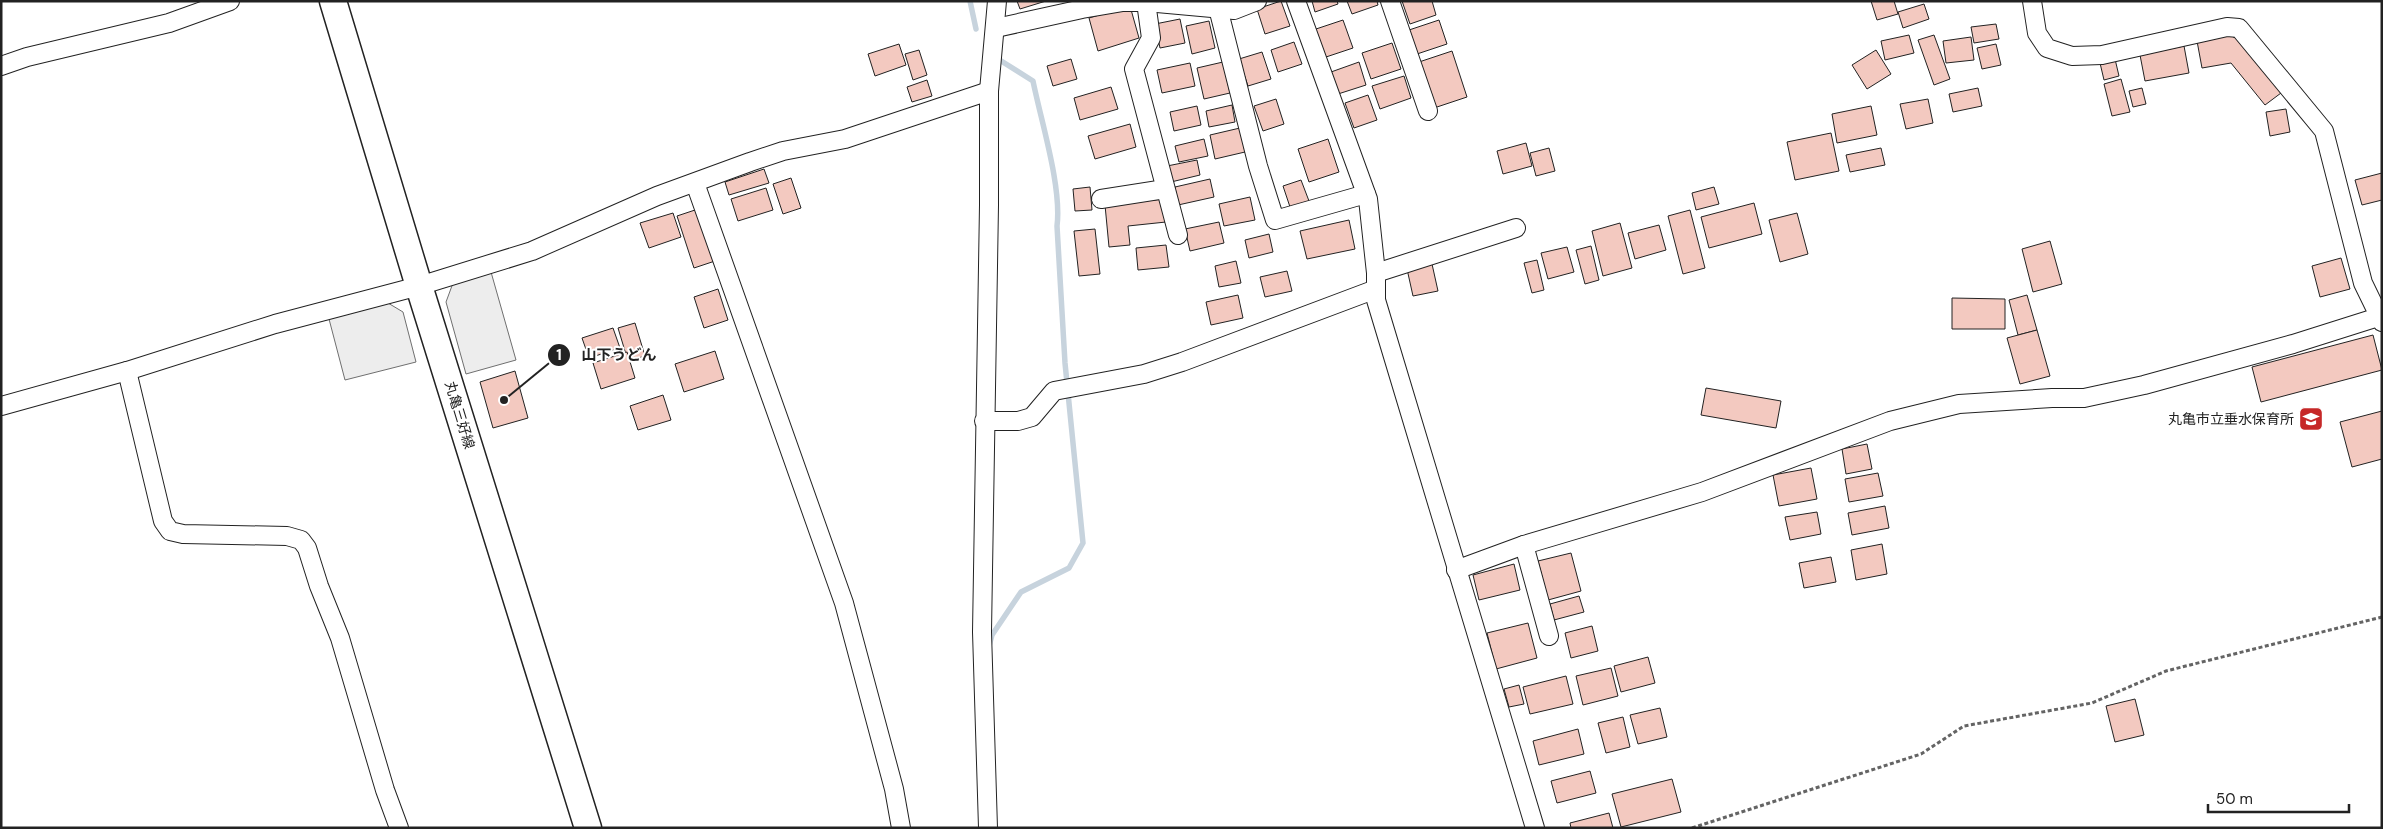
<svg xmlns="http://www.w3.org/2000/svg" width="2383" height="829" font-family="'DM Sans','Noto Sans JP',sans-serif">
  <rect width="100%" height="100%" fill="#fff"/>
  <!-- parking -->
  <g fill="#ededed" stroke="#6f6f6f">
    <polygon points="491,272 516,360 466,374 446,302 453,283"/>
    <polygon points="388,303 403,312 416,362 345,380 329,319"/>
  </g>
  <g fill="none" stroke-linecap="round" stroke-linejoin="round">
    <!-- stream -->
    <g stroke="#c7d3dd" stroke-width="5.5">
      <polyline points="970,1 976,29"/>
      <path d="M989,646L992,635L1021,592L1069,568L1083,543L1065,363L1057,226C1062,187 1041,121 1033,81L998,59"/>
    </g>
  </g>
  <!-- building -->
  <g fill="#f3c9c0" stroke="#222">
    <polygon points="1017,1 1046,1 1020,9"/>
    <polygon points="1281,1 1290,26 1265,34 1257,9"/>
    <polygon points="1312,1 1337,1 1338,4 1315,12"/>
    <polygon points="1347,1 1377,1 1378,5 1352,14"/>
    <polygon points="1402,1 1432,1 1436,15 1410,24"/>
    <polygon points="1871,1 1894,1 1898,14 1877,20"/>
    <polygon points="1924,4 1929,19 1903,28 1898,12"/>
    <polygon points="1130,6 1139,38 1098,51 1089,18"/>
    <polygon points="1180,19 1185,43 1160,48 1155,24"/>
    <polygon points="1343,20 1353,48 1323,58 1313,30"/>
    <polygon points="1439,20 1447,44 1417,54 1409,30"/>
    <polygon points="1209,21 1215,48 1192,54 1186,26"/>
    <polygon points="1996,24 1999,39 1974,43 1971,27"/>
    <polygon points="2239,33 2285,90 2265,105 2231,63 2202,68 2197,41 2233,34 2234,38"/>
    <polygon points="1909,35 1914,53 1885,60 1881,41"/>
    <polygon points="1934,35 1950,79 1934,85 1918,40"/>
    <polygon points="1971,37 1974,60 1946,63 1943,41"/>
    <polygon points="1294,42 1302,64 1278,72 1271,50"/>
    <polygon points="1392,43 1401,69 1371,79 1362,53"/>
    <polygon points="899,44 906,65 875,76 868,54"/>
    <polygon points="1996,44 2001,65 1982,69 1977,48"/>
    <polygon points="2184,46 2189,73 2145,81 2140,55"/>
    <polygon points="919,50 927,75 913,80 905,54"/>
    <polygon points="1876,50 1891,74 1867,89 1852,65"/>
    <polygon points="1452,51 1467,97 1434,108 1419,62"/>
    <polygon points="1262,52 1271,79 1248,86 1239,59"/>
    <polygon points="1071,59 1077,79 1053,86 1047,66"/>
    <polygon points="2115,59 2119,76 2104,80 2100,63"/>
    <polygon points="1223,62 1230,93 1204,99 1197,68"/>
    <polygon points="1359,62 1366,85 1338,94 1331,72"/>
    <polygon points="1190,63 1195,86 1162,93 1157,70"/>
    <polygon points="1404,76 1411,98 1380,109 1372,86"/>
    <polygon points="2121,79 2130,112 2112,116 2104,84"/>
    <polygon points="927,80 932,96 912,102 907,87"/>
    <polygon points="1111,87 1118,109 1080,120 1074,98"/>
    <polygon points="1978,88 1982,106 1953,112 1949,94"/>
    <polygon points="2142,88 2146,104 2133,107 2129,91"/>
    <polygon points="1368,95 1377,120 1354,128 1345,103"/>
    <polygon points="1276,99 1284,124 1263,131 1254,106"/>
    <polygon points="1928,99 1933,123 1906,129 1900,104"/>
    <polygon points="1232,105 1235,122 1209,127 1206,111"/>
    <polygon points="1197,106 1201,125 1174,131 1170,112"/>
    <polygon points="1871,106 1877,135 1837,143 1832,114"/>
    <polygon points="2286,109 2290,132 2270,136 2266,112"/>
    <polygon points="1130,124 1136,147 1095,159 1088,136"/>
    <polygon points="1240,128 1245,152 1215,159 1210,135"/>
    <polygon points="1831,133 1839,171 1795,180 1787,142"/>
    <polygon points="1204,139 1208,156 1179,162 1175,146"/>
    <polygon points="1328,139 1339,172 1309,182 1298,149"/>
    <polygon points="1526,143 1532,166 1503,174 1497,151"/>
    <polygon points="1549,148 1555,171 1536,176 1530,153"/>
    <polygon points="1881,148 1885,165 1850,172 1846,155"/>
    <polygon points="1197,160 1200,175 1171,182 1167,166"/>
    <polygon points="764,169 769,183 729,195 725,182"/>
    <polygon points="2382,173 2382,200 2362,205 2355,180"/>
    <polygon points="791,178 801,208 783,214 773,184"/>
    <polygon points="1210,179 1214,197 1178,205 1175,187"/>
    <polygon points="1301,180 1309,201 1290,207 1283,186"/>
    <polygon points="1090,187 1092,210 1075,211 1073,189"/>
    <polygon points="1714,187 1719,204 1696,210 1692,193"/>
    <polygon points="766,188 773,210 738,221 731,199"/>
    <polygon points="1250,197 1255,220 1224,226 1219,204"/>
    <polygon points="1164,199 1166,222 1128,226 1130,245 1109,247 1105,205"/>
    <polygon points="1754,203 1762,234 1709,248 1701,217"/>
    <polygon points="698,209 715,261 694,268 677,216"/>
    <polygon points="1690,210 1705,268 1683,274 1668,216"/>
    <polygon points="673,213 681,237 649,248 640,223"/>
    <polygon points="1797,213 1808,254 1780,262 1769,220"/>
    <polygon points="1349,220 1355,249 1307,259 1300,231"/>
    <polygon points="1219,222 1224,243 1190,251 1185,229"/>
    <polygon points="1620,223 1632,268 1603,276 1592,231"/>
    <polygon points="1659,225 1666,250 1635,259 1628,233"/>
    <polygon points="1095,229 1100,274 1079,276 1074,231"/>
    <polygon points="1269,234 1273,252 1249,258 1245,240"/>
    <polygon points="2050,241 2062,284 2033,292 2022,249"/>
    <polygon points="1166,245 1169,267 1138,270 1136,248"/>
    <polygon points="1591,246 1599,280 1585,284 1576,250"/>
    <polygon points="1567,247 1574,272 1548,279 1541,253"/>
    <polygon points="2341,258 2350,289 2320,297 2312,266"/>
    <polygon points="1537,260 1544,290 1532,293 1524,263"/>
    <polygon points="1236,261 1241,283 1219,287 1215,266"/>
    <polygon points="1432,264 1438,291 1413,296 1407,269"/>
    <polygon points="1287,271 1292,291 1265,297 1260,277"/>
    <polygon points="718,289 728,320 704,328 694,297"/>
    <polygon points="1238,295 1243,318 1211,325 1206,302"/>
    <polygon points="2027,295 2037,330 2018,335 2009,300"/>
    <polygon points="1952,298 2005,299 2005,329 1952,329"/>
    <polygon points="635,323 645,356 628,361 618,328"/>
    <polygon points="613,328 620,348 589,358 582,338"/>
    <polygon points="2037,330 2050,376 2020,384 2007,338"/>
    <polygon points="2373,335 2382,370 2261,402 2252,367"/>
    <polygon points="715,351 724,379 684,392 675,364"/>
    <polygon points="627,352 635,378 601,389 593,363"/>
    <polygon points="515,371 528,418 493,428 480,382"/>
    <polygon points="1706,388 1781,401 1776,428 1701,415"/>
    <polygon points="663,395 671,420 638,430 630,406"/>
    <polygon points="2382,411 2382,459 2352,467 2340,422"/>
    <polygon points="1867,444 1872,469 1846,474 1842,449"/>
    <polygon points="1811,468 1817,499 1779,506 1773,475"/>
    <polygon points="1878,473 1883,496 1849,502 1845,479"/>
    <polygon points="1885,506 1889,528 1852,535 1848,513"/>
    <polygon points="1817,512 1821,534 1790,540 1785,517"/>
    <polygon points="1882,544 1887,574 1856,580 1851,550"/>
    <polygon points="1571,553 1581,591 1548,600 1538,561"/>
    <polygon points="1831,557 1836,582 1804,588 1799,563"/>
    <polygon points="1514,564 1520,590 1479,600 1473,575"/>
    <polygon points="1579,596 1584,612 1554,620 1550,604"/>
    <polygon points="1528,623 1537,658 1496,669 1487,633"/>
    <polygon points="1592,626 1598,651 1571,658 1565,633"/>
    <polygon points="1648,657 1655,683 1621,692 1614,666"/>
    <polygon points="1611,668 1618,696 1583,705 1576,676"/>
    <polygon points="1566,676 1573,704 1530,714 1523,687"/>
    <polygon points="1519,685 1524,704 1509,707 1504,689"/>
    <polygon points="2135,699 2144,735 2115,742 2106,706"/>
    <polygon points="1660,708 1667,737 1638,744 1630,715"/>
    <polygon points="1623,717 1630,747 1606,753 1598,723"/>
    <polygon points="1578,729 1584,754 1539,765 1533,741"/>
    <polygon points="1590,771 1596,793 1557,803 1551,781"/>
    <polygon points="1672,779 1681,812 1621,827 1612,794"/>
    <polygon points="1609,813 1613,828 1571,828 1570,823"/>
  </g>
  <g fill="none" stroke-linecap="round" stroke-linejoin="round">
    <defs>
      <g id="minor">
        <polyline points="1296,1 1368,199 1376,273 1376,300 1535,828"/>
        <polyline points="1390,1 1428,111"/>
        <polyline points="2032,1 2037,33 2047,48 2072,56 2102,55 2227,27 2239,28 2324,131 2363,283 2382,322"/>
        <polyline points="1146,2 1151,38 1134,69 1178,235"/>
        <polyline points="1218,8 1258,166 1275,220 1366,194"/>
        <polyline points="996,28 1082,9 1123,2 1146,2 1234,10 1257,1"/>
        <polyline points="1,66 27,57 169,23 230,1"/>
        <polyline points="695,183 844,603 894,789 901,828"/>
        <polyline points="1101,199 1165,189"/>
        <polyline points="1376,273 1516,228"/>
        <polyline points="127,371 163,521 170,531 183,534 287,536 301,540 307,548 319,586 340,638 385,790 399,828"/>
        <polyline points="1,406 127,371 275,324 419,286 532,251 657,196 750,162 783,151 845,139 989,91"/>
        <polyline points="984,421 1018,421 1032,417 1054,391 1144,374 1182,362 1376,289"/>
        <polyline points="1524,545 1549,636"/>
        <polyline points="1456,570 1524,545 1702,492 1890,421 1959,404 2052,398 2084,398 2144,385 2293,344 2372,319 2382,313"/>
        <polyline points="988,828 982,632 989,205 989,91 997,1"/>
      </g>
      <polyline id="primary" points="333,1 419,286 588,828"/>
    </defs>
    <!-- minor casing -->
    <use href="#minor" stroke="#222" stroke-width="20"/>
    <!-- primary casing -->
    <use href="#primary" stroke="#222" stroke-width="29"/>
    <!-- path -->
    <polyline stroke="#646464" stroke-width="3" stroke-dasharray="4 2.5" stroke-linecap="butt" points="1692,828 1921,754 1964,726 2092,703 2166,671 2382,617"/>
    <!-- minor -->
    <use href="#minor" stroke="#fff" stroke-width="18"/>
    <!-- primary -->
    <use href="#primary" stroke="#fff" stroke-width="26"/>
  </g>
  <!-- icons -->
  <defs>
    <symbol id="school-square" viewBox="-11 -11 22 22"><rect x="-9" y="-9" width="18" height="18" rx="4" fill="#c62828" stroke="#fff"/><path d="M0-5L7-2L0 1L-7-2ZM-4 1L0 2.5L4 1V4Q0 6-4 4Z" fill="#fff"/></symbol>
  </defs>
  <g fill-rule="evenodd">
    <use href="#school-square" x="2297" y="405" width="28" height="28"/>
  </g>
  <g text-anchor="middle" dominant-baseline="central" stroke-width="4" stroke-linejoin="round" paint-order="stroke">
    <!-- street labels -->
    <g font-size="14" fill="#222" stroke="#fff">
      <text transform="translate(460 415) rotate(73)">丸亀三好線</text>
    </g>
    <!-- poi labels -->
    <g font-size="14" fill="#222" stroke="#fff" text-anchor="end">
      <text x="2294" y="419">丸亀市立垂水保育所</text>
    </g>
  </g>
  <!-- callouts -->
  <path fill="none" stroke="#222" stroke-width="2" d="M504 400L559 355"/>
  <g fill="#222" stroke="#fff" stroke-width="2">
    <circle cx="504" cy="400" r="5"/>
    <circle cx="559" cy="355" r="12"/>
  </g>
  <g font-size="15" text-anchor="middle" font-weight="bold" fill="#fff">
    <text x="559" y="360">1</text>
  </g>
  <g font-size="15" text-anchor="middle" font-weight="bold" fill="#222" stroke="#fff" stroke-width="4" stroke-linejoin="round" paint-order="stroke">
    <text x="619" y="360">山下うどん</text>
  </g>
  <!-- border -->
  <rect width="2383" height="829" fill="none" stroke="#222222" stroke-width="5"/>
  <!-- scale -->
  <path d="M2208 804v8h141v-8" fill="none" stroke="#222222" stroke-width="2.5"/>
  <text x="2216" y="804" font-size="15" fill="#222222" stroke="#ffffff" stroke-width="4" paint-order="stroke">50 m</text>
</svg>
